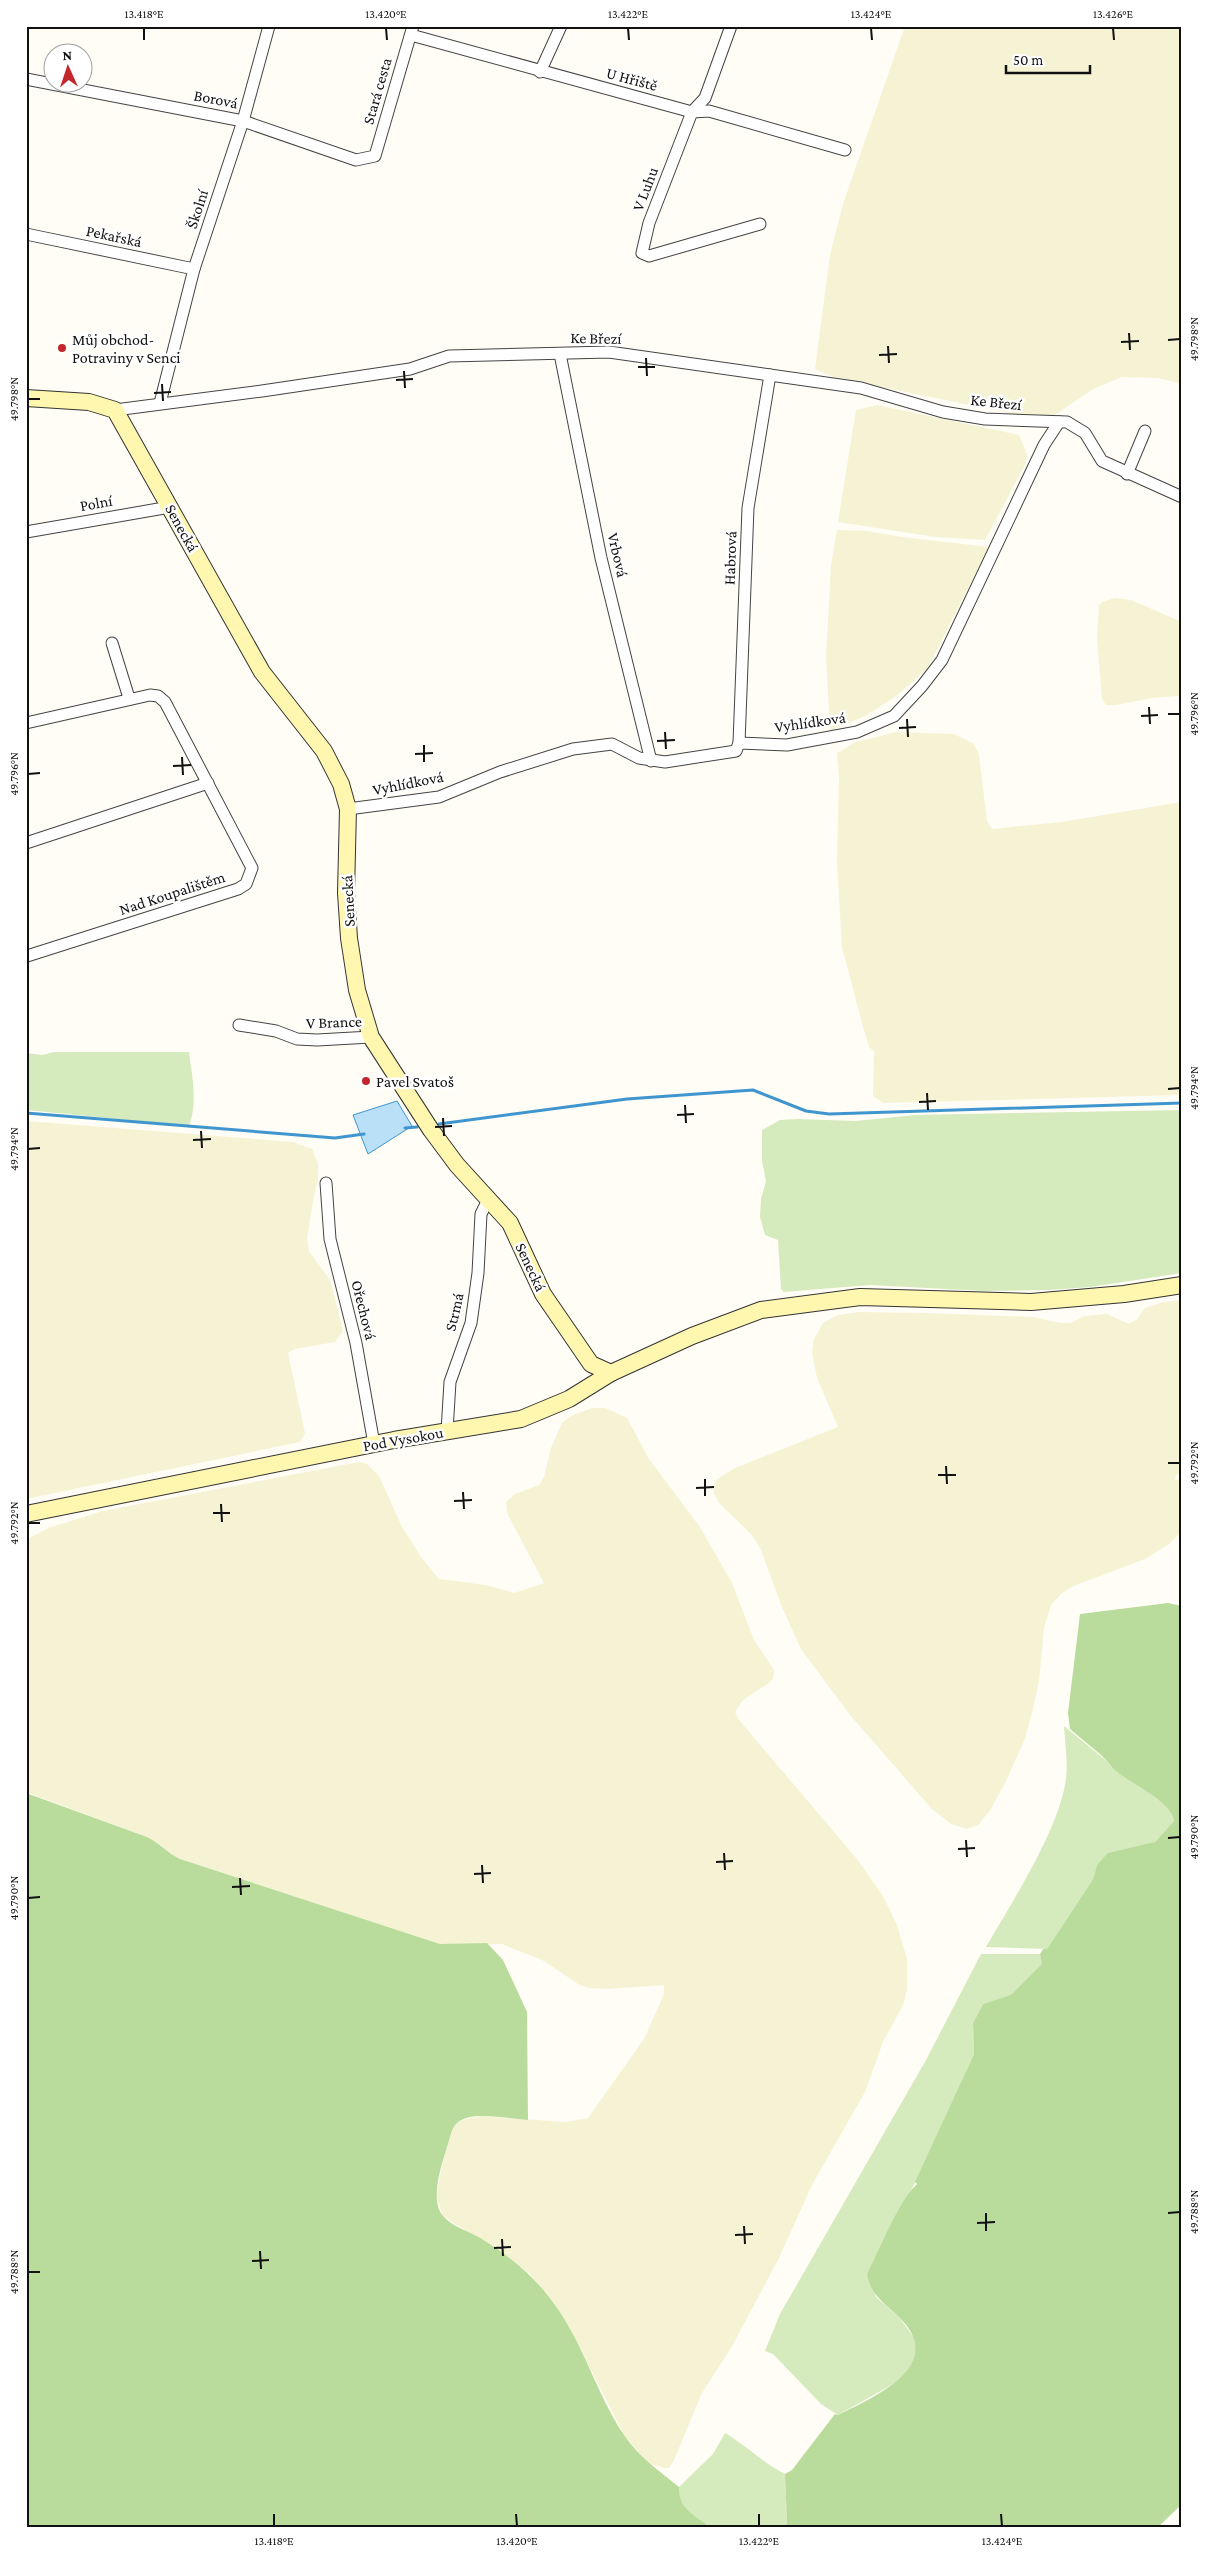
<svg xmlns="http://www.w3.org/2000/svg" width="1208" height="2554" font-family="'Crimson Pro',serif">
  <rect width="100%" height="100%" fill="#fffdf5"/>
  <!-- farmland -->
  <g fill="#f6f3d4">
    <polygon points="905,26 1182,26 1182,384 1158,378 1122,377 1093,389 1049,419 1038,419 832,377 815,369 830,255 843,204"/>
    <polygon points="877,405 1019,435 1027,454 1026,463 985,540 935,537 838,522 856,410"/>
    <polygon points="837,530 867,531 902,537 989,547 927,669 895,697 865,716 830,731 826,657 831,565"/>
    <polygon points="1115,598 1131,600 1182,622 1182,692 1178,696 1152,698 1116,705 1106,705 1102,699 1097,638 1099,605 1102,602"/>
    <polygon points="896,732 954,734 974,744 979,755 987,821 992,829 1061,822 1182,802 1182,1095 883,1103 873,1096 874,1051 869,1047 863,1027 842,947 837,862 839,776 837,753 856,742"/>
    <polygon points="26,1121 293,1142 312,1149 318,1164 318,1180 315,1190 307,1238 309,1251 330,1280 343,1331 335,1342 295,1349 288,1353 305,1433 300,1442 26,1499"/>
    <polygon points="1182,1300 1182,1473 1176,1475 1175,1480 1182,1479 1182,1531 1169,1544 1145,1559 1071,1587 1061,1594 1051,1605 1044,1628 1039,1681 1033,1709 1024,1741 1007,1779 991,1809 978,1825 967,1829 951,1824 932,1809 850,1715 801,1649 781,1605 761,1550 752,1535 718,1502 713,1490 716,1480 735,1468 838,1427 817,1378 812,1352 814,1339 823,1323 838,1315 858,1312 927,1313 1033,1317 1060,1323 1070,1323 1085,1316 1107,1314 1129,1324 1137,1319 1145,1308 1163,1302"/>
    <polygon points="592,1408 605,1408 627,1418 649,1459 700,1527 732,1583 754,1640 774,1670 773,1679 769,1683 743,1700 735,1712 739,1720 857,1859 883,1896 897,1925 907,1959 907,1990 903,2005 883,2042 865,2092 812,2185 779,2258 731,2348 702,2393 674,2460 669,2468 663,2468 648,2463 624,2435 569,2327 555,2305 529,2273 443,2216 436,2196 445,2153 453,2127 459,2121 481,2116 566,2122 588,2118 644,2039 664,1994 664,1985 608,1989 588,1988 578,1984 544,1961 502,1944 440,1944 180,1859 168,1853 162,1846 147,1837 26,1792 26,1542 30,1538 48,1528 103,1511 359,1462 367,1464 379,1476 402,1527 421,1557 439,1579 486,1585 514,1593 544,1583 507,1513 506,1502 515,1494 539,1485 544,1477 551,1448 562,1423 571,1416"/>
  </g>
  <!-- green -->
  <g fill="#d5ebbd">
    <path d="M54,1052H189C192,1076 198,1102 189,1126L26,1110V1053L42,1055Z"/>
    <polygon points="1182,1110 1182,1273 1090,1287 1049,1290 984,1291 870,1285 784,1292 781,1289 778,1240 765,1235 760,1217 761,1199 766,1181 762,1161 762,1130 780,1120 798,1119 855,1121 916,1115"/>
    <path d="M1064,1726L1108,1762C1122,1781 1171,1799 1174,1821L1155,1842L1097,1865L1093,1879L1047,1949L986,1947C1012,1902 1059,1830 1066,1779C1068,1762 1065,1744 1064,1726Z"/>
    <polygon points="981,1954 1040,1954 1043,1964 1011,1996 983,2004 973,2023 974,2054 917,2179 867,2274 876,2297 899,2317 914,2338 917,2350 912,2365 902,2379 838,2415 821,2404 773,2354 765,2351 780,2314 926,2060"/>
    <path d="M725,2433C747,2446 763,2463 785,2474L787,2523L784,2528C770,2528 720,2531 711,2527C694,2520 679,2506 678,2488L713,2454Z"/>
  </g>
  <!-- forest -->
  <g fill="#b9dc9c">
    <path d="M1168,1603L1182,1606V2504L1157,2528H784L787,2523L785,2474L792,2470L835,2414L838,2415C876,2396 949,2365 898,2316C883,2302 871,2295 867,2274C879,2251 899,2200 917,2184L915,2182L974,2054L973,2023L983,2004L1011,1995L1042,1964L1040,1954L1043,1949H1047L1093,1879L1097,1865L1108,1853L1155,1842L1174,1821C1172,1802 1130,1783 1116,1771C1113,1769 1111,1765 1108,1762C1097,1750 1082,1740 1070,1729L1068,1713L1080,1614Z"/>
    <path d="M26,1793L147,1837C160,1843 167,1853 180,1859L440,1944L487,1943L503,1960L527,2012L528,2120C510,2119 470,2110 457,2123C451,2128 450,2139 447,2147C442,2164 429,2200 443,2216C452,2227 471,2232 482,2239C511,2257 535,2277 555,2305C584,2345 597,2395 624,2435C638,2456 659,2471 679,2487C678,2509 696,2516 711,2528H26Z"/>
  </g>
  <!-- water -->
  <polygon fill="#b9e0f7" stroke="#3f96cf" points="397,1101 412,1126 368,1154 353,1115"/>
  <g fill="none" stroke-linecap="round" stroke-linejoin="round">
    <!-- stream -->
    <g stroke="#3f96cf" stroke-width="3">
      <polyline points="26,1113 335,1138 364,1134"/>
      <polyline points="439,1124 627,1099 753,1090 806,1111 829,1114 1182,1103"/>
      <polyline points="405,1128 417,1127"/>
    </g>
    <defs>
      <g id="street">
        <polyline points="731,26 705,98 692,112 649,223 642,253 649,256 760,224"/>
        <polyline points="411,35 692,112 709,111 845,150"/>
        <polyline points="540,72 561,26"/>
        <polyline points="26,79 243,121 356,160 375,156 413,26"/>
        <polyline points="26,234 194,269"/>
        <polyline points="560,354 601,558 651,761"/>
        <polyline points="160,403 194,269 243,121 269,26"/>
        <polyline points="115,410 262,391 410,369 449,356 609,352 861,388 943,412 985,419 1067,422 1085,433 1102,461 1182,497"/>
        <polyline points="1127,474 1145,431"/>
        <polyline points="26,532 170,507"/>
        <polyline points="112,643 129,698"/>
        <polyline points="26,723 150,695 158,696 165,702 252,868 246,884 238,889 27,956"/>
        <polyline points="739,743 748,508 770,375"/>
        <polyline points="348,809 439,797 500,772 573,749 612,744 639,758 665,762 736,751 739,743 787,745 857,732 894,716 922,686 942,660 1044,445 1059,422"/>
        <polyline points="26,843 208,783"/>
        <polyline points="239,1025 276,1031 297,1039 317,1040 371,1037"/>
        <polyline points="326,1183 330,1239 356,1343 374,1444"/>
        <polyline points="447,1431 450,1382 471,1323 478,1273 481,1214 488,1200"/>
      </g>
      <g id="secondary">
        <polyline points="26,398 89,402 115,410 262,672 324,751 341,784 348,809 346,893 349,938 357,990 371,1037 431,1130 457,1165 510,1223 543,1294 591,1364 611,1373"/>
        <polyline points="26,1514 394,1440 521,1419 569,1399 611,1373 692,1336 761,1310 860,1297 1031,1302 1124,1294 1182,1285"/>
      </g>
    </defs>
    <!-- street casing -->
    <use href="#street" stroke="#444" stroke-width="13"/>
    <!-- secondary casing -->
    <use href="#secondary" stroke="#333" stroke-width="18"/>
    <!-- street -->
    <use href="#street" stroke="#fff" stroke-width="11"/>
    <!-- secondary -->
    <use href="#secondary" stroke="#fff6b0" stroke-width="16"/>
  </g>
  <!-- ticks -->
  <path fill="none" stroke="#111" stroke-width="2" d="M144,28V40M386,28L387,40M628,28L629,40M871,28L872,40M1113,28L1114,40M1129,333L1130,350M1168,340L1180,339M1121,342L1139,341M888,346L889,363M879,355L897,354M646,358L647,376M638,367H655M404,371L405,388M396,380L413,379M162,384L163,401M154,393L171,392M28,399H40M1149,707L1150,724M1168,714H1180M1141,716L1158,715M907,719L908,737M899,728L916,727M665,732L666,749M657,741L675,740M424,745V762M415,754L433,753M182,757L183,775M173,766L191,765M28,774L40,773M1168,1089L1180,1088M927,1093L928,1110M919,1102L936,1101M685,1105L686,1123M677,1115L694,1114M443,1118L444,1136M435,1127L452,1126M201,1131L202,1148M193,1140L211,1139M28,1149L40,1148M1168,1463H1180M946,1466L947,1484M938,1475H956M705,1479V1496M696,1488L714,1487M463,1492L464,1509M454,1501L472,1500M221,1504L222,1522M213,1513H230M28,1523H40M1168,1838L1180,1837M966,1840L967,1857M958,1849L975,1848M724,1853L725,1870M716,1862L733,1861M482,1865L483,1883M474,1874L491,1873M240,1878L241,1895M232,1887L250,1886M28,1898L40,1897M986,2213V2231M1168,2213L1180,2212M977,2223L995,2222M744,2226L745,2244M735,2235L753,2234M502,2239L503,2256M494,2248L511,2247M260,2251L261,2269M252,2261L269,2260M28,2272H40M274,2514V2526M516,2514L517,2526M759,2514V2526M1001,2514L1002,2526"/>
  <!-- markers -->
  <g fill="#c4262e" stroke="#fff" stroke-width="2">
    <circle cx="62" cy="348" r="5"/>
    <circle cx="366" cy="1081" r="5"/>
  </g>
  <g text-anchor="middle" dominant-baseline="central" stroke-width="5" stroke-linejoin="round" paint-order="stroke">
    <!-- street labels -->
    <g font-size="16" fill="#111" stroke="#fff">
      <text transform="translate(632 79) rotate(15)">U Hřiště</text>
      <text transform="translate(377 91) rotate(-74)">Stará cesta</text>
      <text transform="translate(216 99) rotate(11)">Borová</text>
      <text transform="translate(645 189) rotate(-69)">V Luhu</text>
      <text transform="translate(197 209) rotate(-72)">Školní</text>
      <text transform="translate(114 236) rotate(12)">Pekařská</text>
      <text transform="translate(596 338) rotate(1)">Ke Březí</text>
      <text transform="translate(996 402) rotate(6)">Ke Březí</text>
      <text transform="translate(96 503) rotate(-10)">Polní</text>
      <text transform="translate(182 528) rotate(61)">Senecká</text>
      <text transform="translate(618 555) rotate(77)">Vrbová</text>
      <text transform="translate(730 558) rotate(-88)">Habrová</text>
      <text transform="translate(810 722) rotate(-8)">Vyhlídková</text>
      <text transform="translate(408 783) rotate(-11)">Vyhlídková</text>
      <text transform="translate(172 893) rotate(-18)">Nad Koupalištěm</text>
      <text transform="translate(348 901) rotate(-93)">Senecká</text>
      <text transform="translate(334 1022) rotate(-2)">V Brance</text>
      <text transform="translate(531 1267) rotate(65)">Senecká</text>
      <text transform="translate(364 1310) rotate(76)">Ořechová</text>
      <text transform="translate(454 1312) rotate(-77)">Strmá</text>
      <text transform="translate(403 1439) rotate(-10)">Pod Vysokou</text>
    </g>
    <!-- poi labels -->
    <g font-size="16" fill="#111" stroke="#fff" text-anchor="start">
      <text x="72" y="339">Můj obchod-<tspan x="72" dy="18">Potraviny v Senci</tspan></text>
      <text x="376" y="1081">Pavel Svatoš</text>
    </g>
  </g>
  <!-- border -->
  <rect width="1208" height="2554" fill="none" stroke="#ffffff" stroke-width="55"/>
  <!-- north arrow -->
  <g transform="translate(68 68) rotate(357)"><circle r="24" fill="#ffffff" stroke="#a0a0a0"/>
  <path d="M0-4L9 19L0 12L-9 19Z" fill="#c4262e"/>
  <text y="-8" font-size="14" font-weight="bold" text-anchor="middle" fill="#111111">N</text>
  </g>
  <!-- scale -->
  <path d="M1006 65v8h84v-8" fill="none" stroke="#111111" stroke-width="2.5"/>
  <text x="1013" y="65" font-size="15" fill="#111111" stroke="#ffffff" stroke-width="4" paint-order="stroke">50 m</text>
  <rect x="28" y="28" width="1152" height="2498" fill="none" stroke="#111" stroke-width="2"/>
  <g font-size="12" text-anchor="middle" fill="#111">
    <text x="144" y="18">13.418°E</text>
    <text x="386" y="18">13.420°E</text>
    <text x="628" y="18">13.422°E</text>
    <text x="871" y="18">13.424°E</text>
    <text x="1113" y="18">13.426°E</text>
    <text transform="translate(1194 339) rotate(-90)" y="4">49.798°N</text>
    <text transform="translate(14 399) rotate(-90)" y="4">49.798°N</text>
    <text transform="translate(1194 714) rotate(-90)" y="4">49.796°N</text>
    <text transform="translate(14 774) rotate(-90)" y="4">49.796°N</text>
    <text transform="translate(1194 1088) rotate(-90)" y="4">49.794°N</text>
    <text transform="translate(14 1149) rotate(-90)" y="4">49.794°N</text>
    <text transform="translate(1194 1463) rotate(-90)" y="4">49.792°N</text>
    <text transform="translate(14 1523) rotate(-90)" y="4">49.792°N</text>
    <text transform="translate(1194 1837) rotate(-90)" y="4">49.790°N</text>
    <text transform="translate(14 1898) rotate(-90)" y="4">49.790°N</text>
    <text transform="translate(1194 2212) rotate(-90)" y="4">49.788°N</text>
    <text transform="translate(14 2272) rotate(-90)" y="4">49.788°N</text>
    <text x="274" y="2545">13.418°E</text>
    <text x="517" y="2545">13.420°E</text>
    <text x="759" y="2545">13.422°E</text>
    <text x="1002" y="2545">13.424°E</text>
  </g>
</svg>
